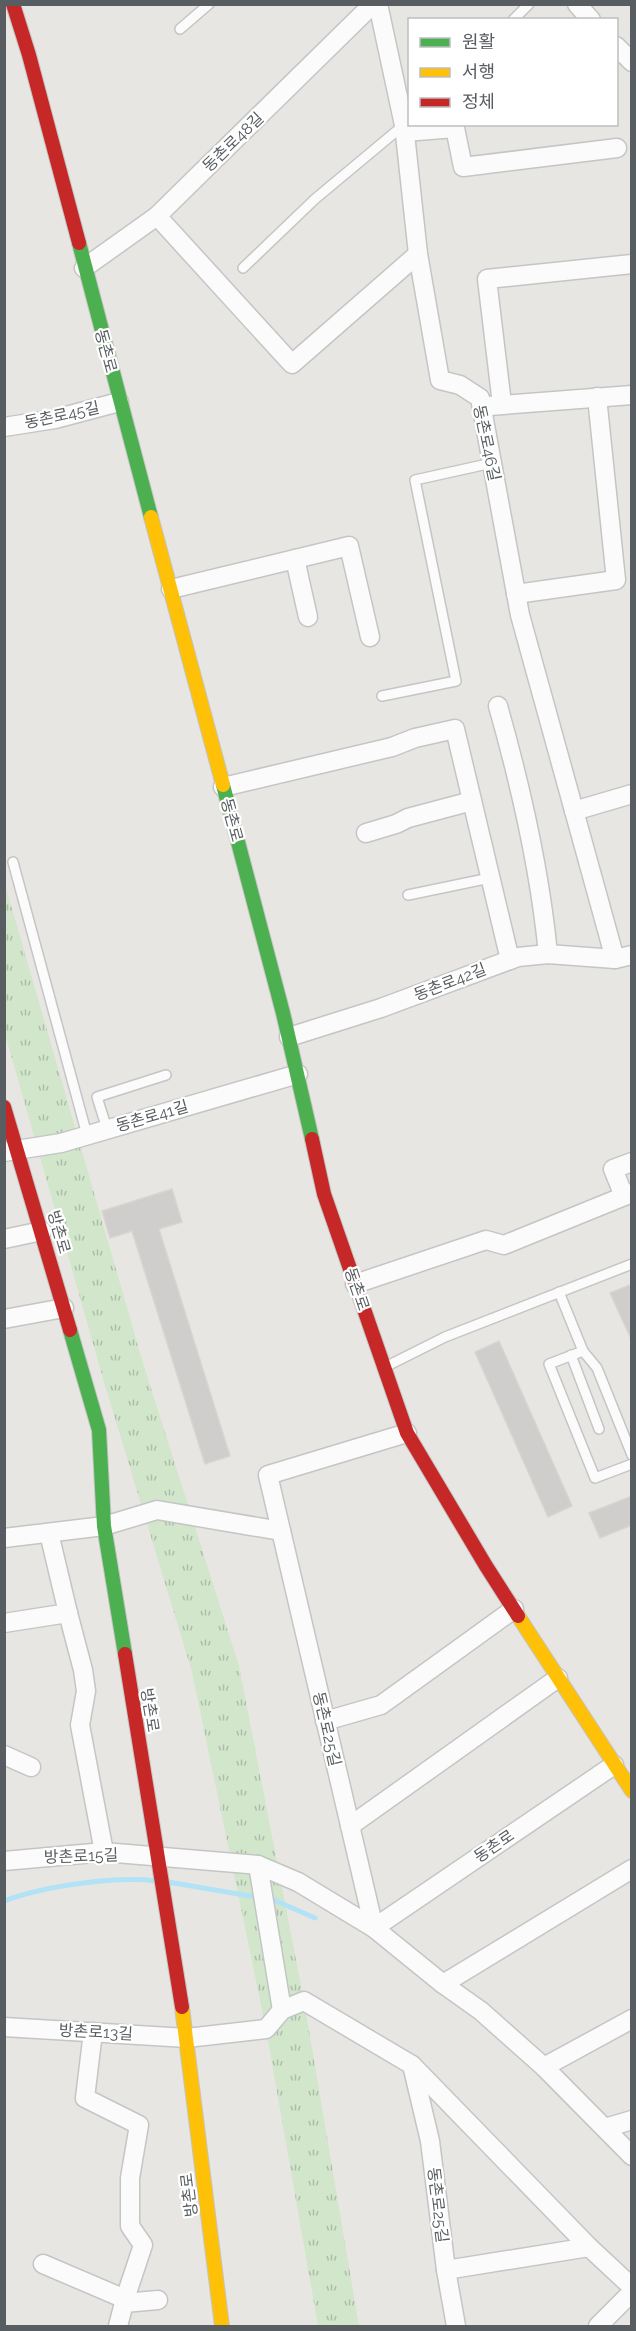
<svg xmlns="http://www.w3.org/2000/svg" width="636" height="2331" font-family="Raleway,'Noto Sans KR',sans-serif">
  <defs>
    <pattern id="park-tufts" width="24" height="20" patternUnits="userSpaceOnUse" patternTransform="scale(1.5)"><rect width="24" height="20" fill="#d1e6cb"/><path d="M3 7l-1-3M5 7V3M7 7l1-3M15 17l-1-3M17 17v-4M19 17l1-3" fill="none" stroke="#acbea8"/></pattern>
  </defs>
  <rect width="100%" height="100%" fill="#e8e6e2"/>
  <!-- park -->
  <polygon fill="url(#park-tufts)" points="4,881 143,1363 239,1666 304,2001 359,2326 318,2326 266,2029 192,1672 104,1382 5,1034"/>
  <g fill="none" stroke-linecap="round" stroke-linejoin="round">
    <!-- stream -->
    <g stroke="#b2e2f6" stroke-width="5">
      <polyline points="168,1882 274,1900 315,1918"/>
      <path d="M4,1901C44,1886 115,1876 156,1881"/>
    </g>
  </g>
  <!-- building -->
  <g fill="#d0cecc" stroke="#d8d5d1" stroke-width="1.5">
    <polygon points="172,1189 182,1222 159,1229 230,1456 205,1464 132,1231 110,1238 102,1211"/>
    <polygon points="632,1284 632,1341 610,1293"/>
    <polygon points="499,1341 572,1506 548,1517 475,1352"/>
    <polygon points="632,1496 632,1525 600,1538 589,1513"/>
  </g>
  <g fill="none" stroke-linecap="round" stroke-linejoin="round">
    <defs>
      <g id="lane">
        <polyline points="513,20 529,4"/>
        <polyline points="180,29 209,4"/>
        <polyline points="243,268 315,199 405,124"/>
        <polyline points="382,696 456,681 415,480 492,463"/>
        <polyline points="13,862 87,1135"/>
        <polyline points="408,895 490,878"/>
        <polyline points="107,1129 97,1097 166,1075"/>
        <polyline points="559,1292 583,1351 597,1368 632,1455"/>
        <polyline points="583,1351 549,1364 595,1478 632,1464"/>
        <polyline points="571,1355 599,1429"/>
        <polyline points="385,1367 445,1337 632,1264"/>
      </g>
      <g id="street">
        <polyline points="378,4 404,125 418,254 440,380 460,385 480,398 520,615 615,959"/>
        <polyline points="577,4 591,20"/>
        <polyline points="616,46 632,62"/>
        <polyline points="405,132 455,128 463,167 617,148"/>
        <polyline points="157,216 292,364 418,254"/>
        <polyline points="84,268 157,216 373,4"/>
        <polyline points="502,404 487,279 632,264"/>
        <polyline points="489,406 632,395"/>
        <polyline points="4,427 55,419 119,402"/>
        <polyline points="295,559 308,617"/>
        <polyline points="171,589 349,546 370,637"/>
        <polyline points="516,594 616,580 597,397"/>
        <path d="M498,706C521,787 540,871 548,954"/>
        <polyline points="223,787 392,747 415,738 455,729 510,960"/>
        <polyline points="574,811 632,794"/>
        <polyline points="366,833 396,824 408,818 472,801"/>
        <polyline points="289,1037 381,1008 518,957 548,954 615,959 632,955"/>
        <polyline points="4,1152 61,1143 298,1074"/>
        <polyline points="624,1196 613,1169 632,1162"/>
        <polyline points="4,1239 42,1231"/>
        <polyline points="355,1284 486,1240 504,1245 632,1193"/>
        <polyline points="4,1319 64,1308"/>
        <polyline points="407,1433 268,1475 374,1928 614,1765"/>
        <polyline points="4,1538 104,1526 157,1510 281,1531"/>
        <polyline points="68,1613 83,1670 86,1691 80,1725 104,1852"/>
        <polyline points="4,1623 68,1613 49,1533"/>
        <polyline points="325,1721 381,1705 514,1609"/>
        <polyline points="4,1755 31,1767"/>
        <polyline points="350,1826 558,1678"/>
        <polyline points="4,1861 104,1852 258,1865 298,1882 374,1928 443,1984 481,2011 544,2067 632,2156"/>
        <polyline points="258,1865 282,2010"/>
        <polyline points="443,1984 632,1869"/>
        <polyline points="4,2027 187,2038 266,2029 282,2010 304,2001 412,2065 589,2247 632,2287"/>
        <polyline points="93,2032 85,2098 139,2125 130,2178 130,2226 143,2245 125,2299 118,2326"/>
        <polyline points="412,2065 430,2141 446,2270 456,2326"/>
        <polyline points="544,2067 632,2019"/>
        <polyline points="605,2128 632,2120"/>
        <polyline points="43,2264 125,2299"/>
        <polyline points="446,2270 589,2247"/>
        <polyline points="124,2303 158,2300"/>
        <polyline points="598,2326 632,2292"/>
      </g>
      <g id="fast">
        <polyline points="79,243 151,517"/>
        <polyline points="223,785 283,1013 312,1139"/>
        <polyline points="70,1330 99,1430 104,1526 125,1654"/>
      </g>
      <g id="slow">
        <polyline points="151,517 223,785"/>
        <polyline points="518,1616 632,1791"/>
        <polyline points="182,2007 222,2326"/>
      </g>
      <g id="jam">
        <polyline points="13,4 29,55 79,243"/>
        <polyline points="4,1107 70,1330"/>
        <polyline points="312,1139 324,1194 407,1433 486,1566 518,1616"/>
        <polyline points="125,1654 182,2007"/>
      </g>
    </defs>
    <!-- lane casing -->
    <use href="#lane" stroke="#c4c5c5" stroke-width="12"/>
    <!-- street casing -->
    <use href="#street" stroke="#c4c5c5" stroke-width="21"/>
    <!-- fast casing -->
    <use href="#fast" stroke="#c4c5c4" stroke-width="16"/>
    <!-- slow casing -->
    <use href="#slow" stroke="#c4c5c4" stroke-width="16"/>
    <!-- jam casing -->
    <use href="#jam" stroke="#c4c5c4" stroke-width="16"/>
    <!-- lane -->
    <use href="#lane" stroke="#fcfbfb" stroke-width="9"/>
    <!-- street -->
    <use href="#street" stroke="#fcfbfb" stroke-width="18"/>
    <!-- fast -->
    <use href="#fast" stroke="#4caf50" stroke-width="14"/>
    <!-- slow -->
    <use href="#slow" stroke="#ffc107" stroke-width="14"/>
    <!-- jam -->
    <use href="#jam" stroke="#c62828" stroke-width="14"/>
  </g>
  <g text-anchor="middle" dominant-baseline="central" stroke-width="4.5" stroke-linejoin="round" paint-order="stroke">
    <!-- street labels -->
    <g font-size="16" fill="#575d61" stroke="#fff">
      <text transform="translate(233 142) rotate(-44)">동촌로48길</text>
      <text transform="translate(106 351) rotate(75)">동촌로</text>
      <text transform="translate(62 415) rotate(-12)">동촌로45길</text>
      <text transform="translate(487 443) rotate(78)">동촌로46길</text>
      <text transform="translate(232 820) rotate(75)">동촌로</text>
      <text transform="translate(450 982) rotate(-21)">동촌로42길</text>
      <text transform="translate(152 1116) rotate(-16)">동촌로41길</text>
      <text transform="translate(59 1232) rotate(74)">방촌로</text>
      <text transform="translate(357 1289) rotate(71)">동촌로</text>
      <text transform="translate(150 1710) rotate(81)">방촌로</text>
      <text transform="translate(327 1729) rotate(77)">동촌로25길</text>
      <text transform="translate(494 1846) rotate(-34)">동촌로</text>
      <text transform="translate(81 1856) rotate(-2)">방촌로15길</text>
      <text transform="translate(96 2032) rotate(3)">방촌로13길</text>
      <text transform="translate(189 2195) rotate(-97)">방촌로</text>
      <text transform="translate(438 2205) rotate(83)">동촌로25길</text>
    </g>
  </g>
  <!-- border -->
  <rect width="636" height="2331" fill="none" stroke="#575d61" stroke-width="12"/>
  <!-- legend -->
  <rect x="408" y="18" width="210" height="108" fill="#ffffff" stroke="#bcbec0" stroke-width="1.5"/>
  <rect x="420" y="38" width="30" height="9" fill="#4caf50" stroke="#bcbec0" stroke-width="1.5"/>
  <text x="462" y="48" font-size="18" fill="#575d61">원활</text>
  <rect x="420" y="68" width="30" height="9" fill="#ffc107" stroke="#bcbec0" stroke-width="1.5"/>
  <text x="462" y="78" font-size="18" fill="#575d61">서행</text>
  <rect x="420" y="98" width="30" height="9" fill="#c62828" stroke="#bcbec0" stroke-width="1.5"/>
  <text x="462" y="108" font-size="18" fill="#575d61">정체</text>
</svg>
